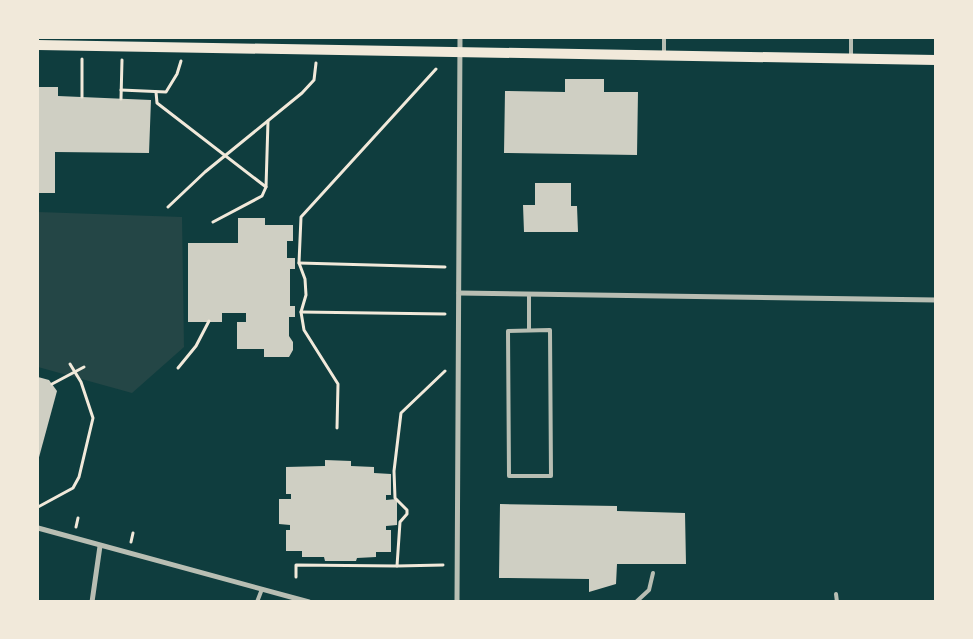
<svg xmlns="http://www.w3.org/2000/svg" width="973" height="639" font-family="Jost,sans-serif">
  <rect width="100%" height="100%" fill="#0f3d3e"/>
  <!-- green -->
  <polygon fill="#244646" points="38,212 182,217 184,347 132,393 38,367"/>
  <!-- building -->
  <g fill="#cfcfc3">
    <polygon points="565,79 604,79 604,92 638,92 637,155 504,153 505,91 565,92"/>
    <polygon points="38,87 58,87 58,96 151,100 149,153 55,152 55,193 38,193"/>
    <polygon points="535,183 571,183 571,206 577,206 578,232 524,232 523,205 535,205"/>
    <polygon points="238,218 265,218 265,225 293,225 293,241 287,241 287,258 295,258 295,269 290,269 290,306 295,306 295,317 289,317 289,336 293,342 293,350 289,357 264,357 264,349 237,349 237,322 246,322 246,313 222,313 222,322 188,322 188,243 238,243"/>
    <polygon points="38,377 49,380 57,391 38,461"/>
    <polygon points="325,460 351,461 351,466 374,467 374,473 391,474 391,495 386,495 386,500 397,499 397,525 386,526 386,530 391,530 391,552 376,552 376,557 357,558 356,561 325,561 324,557 302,557 302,551 286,551 286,530 290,530 290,525 279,524 279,499 291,499 291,494 286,494 286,467 325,466"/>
    <polygon points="500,504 617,506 617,511 685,513 686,564 617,564 616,584 589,592 589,579 499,578"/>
  </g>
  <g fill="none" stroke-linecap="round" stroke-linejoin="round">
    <!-- path -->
    <g stroke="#f1e9da" stroke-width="3">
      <polyline points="121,90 166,92 177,74 181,61"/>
      <polyline points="156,92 157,103 266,187 262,196 213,222"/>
      <polyline points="82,97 82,59"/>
      <polyline points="121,99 122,60"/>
      <polyline points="266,187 268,121"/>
      <polyline points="168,207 205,172 302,93 314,80 316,63"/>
      <polyline points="299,263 445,267"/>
      <polyline points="301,312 445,314"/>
      <polyline points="178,368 196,346 209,321"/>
      <polyline points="52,384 84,367"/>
      <polyline points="337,428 338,384 304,330 301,312 306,295 305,279 299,263 301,217 436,69"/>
      <polyline points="38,507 73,488 79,477 93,418 81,382 70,364"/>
      <polyline points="76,527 78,518"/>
      <polyline points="131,542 133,533"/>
      <polyline points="443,565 397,566 400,522 407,514 407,510 395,498 394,471 401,413 445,371"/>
      <polyline points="296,577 296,565 397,566"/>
    </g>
    <!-- service -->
    <g stroke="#b8beb3" stroke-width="4">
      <polyline points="851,38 851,58"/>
      <polyline points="664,53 664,38"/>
      <polyline points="529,295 529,330"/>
      <polygon points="550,330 551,476 509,476 508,331"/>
      <polyline points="836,594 837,602"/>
      <polyline points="257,602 262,589"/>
      <polyline points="636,602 649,590 653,573"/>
    </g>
    <!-- minor -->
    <g stroke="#b8beb3" stroke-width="5">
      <polyline points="459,293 936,300"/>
      <polyline points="38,528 309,602"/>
      <polyline points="92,602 100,546"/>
      <polyline points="457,602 460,38"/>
    </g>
    <!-- secondary -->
    <polyline stroke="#f1e9da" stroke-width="10" points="38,45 936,60"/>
  </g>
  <!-- border -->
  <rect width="973" height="639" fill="none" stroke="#f1e9da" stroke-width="78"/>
</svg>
